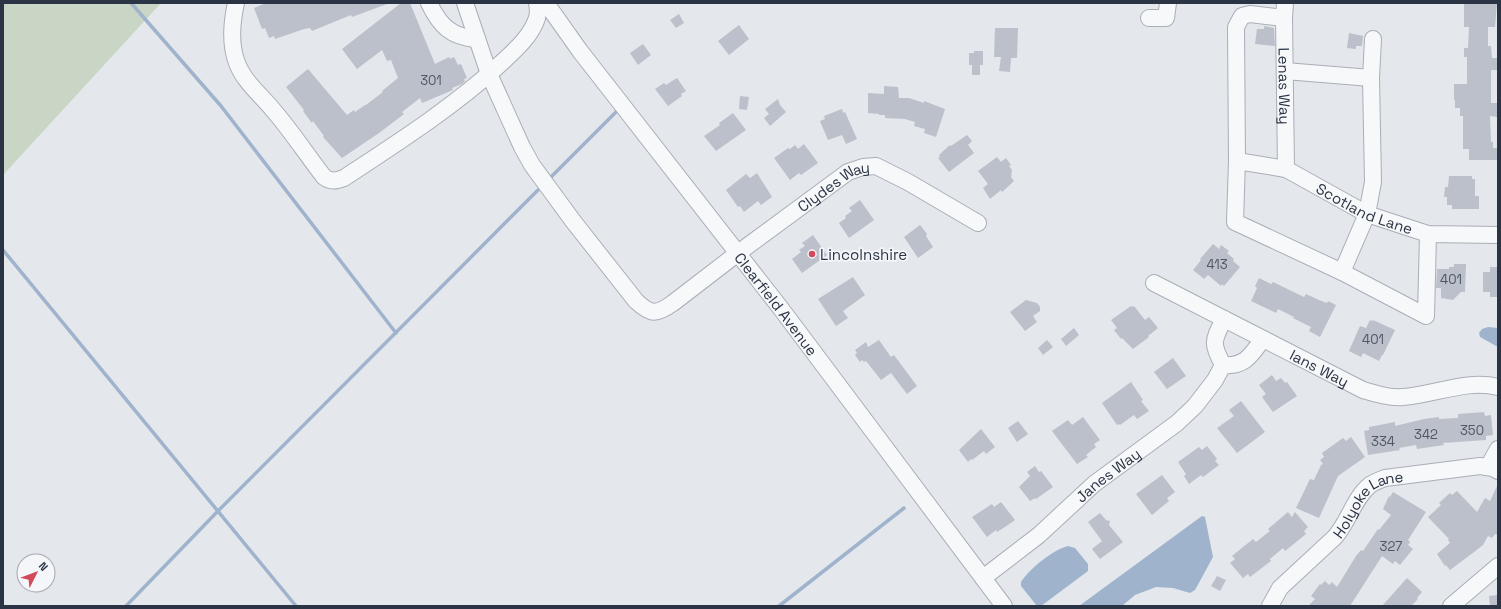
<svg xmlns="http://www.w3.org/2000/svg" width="1501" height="609" font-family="'Space Grotesk',sans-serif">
  <rect width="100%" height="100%" fill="#e4e7ec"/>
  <!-- green -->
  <polygon fill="#c9d6c5" points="3,3 161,3 3,175"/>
  <!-- water -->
  <g fill="#9fb4cc">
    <polygon points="1488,327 1498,328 1498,347 1480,337 1479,333 1482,329"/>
    <polygon points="1202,516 1205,517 1213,557 1195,590 1190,593 1173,588 1156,587 1135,595 1122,606 1079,606"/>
    <path d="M1068,546L1075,548L1088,564V571L1041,606H1037L1021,586V582C1030,568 1053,550 1068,546Z"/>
  </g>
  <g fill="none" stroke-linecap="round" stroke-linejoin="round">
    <!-- stream -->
    <g stroke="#9fb4cc" stroke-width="3.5">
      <polyline points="131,3 221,106 396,333"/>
      <polyline points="551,177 618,110"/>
      <polyline points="3,250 296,606"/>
      <polyline points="126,606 218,511 538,190"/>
      <polyline points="779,606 904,508"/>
    </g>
  </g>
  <!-- building -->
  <g fill="#bbc0ca">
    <polygon points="266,3 387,3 387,4 352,17 351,15 312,31 310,28 304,29 275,39 274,36 269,38 265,28 262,29 254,8"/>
    <polygon points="401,3 410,3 435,64 449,57 450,59 454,57 458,65 461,64 467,78 464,79 465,81 462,84 452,88 453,90 422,103 420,98 402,112 404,114 379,133 342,158 323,137 324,136 313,121 312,123 303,111 304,110 286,87 308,69 347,115 354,110 355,112 365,105 366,105 383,92 382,91 398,78 391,60 387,61 382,50 357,69 342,49"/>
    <polygon points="1464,3 1497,3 1495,27 1488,27 1488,46 1491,46 1492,58 1497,58 1497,70 1491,70 1491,103 1497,103 1497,117 1490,116 1491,142 1493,142 1493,148 1497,148 1497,160 1469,160 1469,149 1463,149 1463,116 1460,116 1460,108 1455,108 1455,100 1454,100 1454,84 1467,84 1467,57 1464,57 1464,48 1468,48 1469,27 1464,27"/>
    <polygon points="679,14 684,23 676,28 670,20"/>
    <polygon points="739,25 749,39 729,55 718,41"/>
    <polygon points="1264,26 1274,28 1275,46 1255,44 1257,29 1264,29"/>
    <polygon points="995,28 1018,28 1017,58 1011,58 1010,72 999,71 1001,57 994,57"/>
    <polygon points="1349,33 1363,36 1362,46 1356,46 1356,49 1347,48"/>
    <polygon points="643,44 651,55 638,65 630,53"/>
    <polygon points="974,51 983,51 983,65 980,65 980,75 972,75 972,65 969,65 969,53 974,53"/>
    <polygon points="677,78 686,91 681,94 682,96 668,106 655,89 664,83 666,85"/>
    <polygon points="884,86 898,87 899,98 909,98 924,103 924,101 945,109 936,137 924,133 925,129 914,126 915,122 905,119 885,118 885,115 879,115 879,114 868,113 868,93 884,94"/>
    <polygon points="740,96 749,97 747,110 739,109"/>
    <polygon points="778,99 780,105 786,112 770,126 764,118 769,114 765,109"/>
    <polygon points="842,109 843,113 845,112 857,139 846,144 842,135 828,140 820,121 825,119 824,116"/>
    <polygon points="733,113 746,130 716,151 704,136 720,125 719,123"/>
    <polygon points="967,135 972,141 968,145 974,153 949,172 938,158 940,157 939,155 950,145 951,146"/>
    <polygon points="804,144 818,163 801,175 799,173 790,180 774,158 788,148 790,149 795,145 798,149"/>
    <polygon points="997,157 1001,162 1006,158 1011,165 1009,166 1012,170 1011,177 1014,181 1002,192 1001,190 990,199 983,188 988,184 978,171"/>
    <polygon points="757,173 772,197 761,205 758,201 744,212 740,206 738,207 726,190 746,174 750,178"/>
    <polygon points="1449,176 1472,176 1472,179 1475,179 1475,196 1479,196 1479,209 1452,209 1452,205 1447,205 1447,197 1444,197 1445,187 1448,187"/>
    <polygon points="860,200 874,220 849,238 839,223 846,218 845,216 852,211 849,208"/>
    <polygon points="920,225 927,234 926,236 933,247 918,258 904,237"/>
    <polygon points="813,235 827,255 802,273 792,259 801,252 799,250 805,246 802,243"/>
    <polygon points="1213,244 1219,249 1221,245 1229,251 1227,253 1234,259 1233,261 1240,267 1224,286 1222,284 1221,286 1208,275 1204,279 1193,270 1201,260 1200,259"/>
    <polygon points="1454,264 1466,264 1465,292 1461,292 1453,300 1441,298 1441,288 1436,288 1437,269 1449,269 1449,267 1454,267"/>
    <polygon points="1490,267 1498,267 1498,297 1490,297 1490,292 1483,292 1483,272 1490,272"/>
    <polygon points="853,277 865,295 843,311 848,318 836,326 818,299"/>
    <polygon points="1259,278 1271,284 1273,282 1304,297 1306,294 1319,300 1327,303 1328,301 1336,305 1320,337 1309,331 1311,327 1293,318 1294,317 1278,309 1276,313 1251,301 1257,288 1255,286"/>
    <polygon points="1026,300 1037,303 1040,307 1040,311 1033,316 1037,322 1025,331 1010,312"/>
    <polygon points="1131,306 1132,307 1134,306 1145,320 1149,317 1158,328 1148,336 1149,337 1133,349 1122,338 1121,339 1114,330 1117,328 1111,320"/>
    <polygon points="1370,320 1372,321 1373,320 1395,330 1383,355 1382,355 1379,361 1363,353 1361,357 1349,351 1360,326 1366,328"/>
    <polygon points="1074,328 1079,335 1066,346 1061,339"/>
    <polygon points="879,340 891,357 894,355 917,386 907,394 891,373 881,380 866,361 864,362 862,360 860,362 855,355 857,353 855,350 866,342 868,347"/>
    <polygon points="1047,340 1053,347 1043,355 1038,348"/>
    <polygon points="1173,358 1186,376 1167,389 1154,372"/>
    <polygon points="1272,375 1276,381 1281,378 1285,383 1287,382 1297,396 1273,412 1262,397 1266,394 1259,385"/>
    <polygon points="1131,382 1143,400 1141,401 1149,411 1137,419 1134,415 1120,425 1119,424 1117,425 1102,403"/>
    <polygon points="1241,401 1265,432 1237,453 1217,428 1234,416 1229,410"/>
    <polygon points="1484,412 1485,416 1491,415 1493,435 1486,436 1486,440 1443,443 1444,445 1417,449 1416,445 1399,448 1400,450 1368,455 1364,431 1369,430 1369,427 1395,422 1395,426 1424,419 1439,417 1439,419 1458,418 1458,414"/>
    <polygon points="1083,417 1100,440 1094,444 1096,447 1086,455 1088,457 1077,464 1052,431 1068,420 1072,425"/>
    <polygon points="1018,421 1028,434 1017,442 1008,428"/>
    <polygon points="981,429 995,447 986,454 984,451 972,460 971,459 968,462 959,450"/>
    <polygon points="1351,437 1365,457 1338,476 1319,518 1296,508 1310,479 1314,480 1321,465 1323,464 1320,460 1324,457 1322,453 1343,438 1346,441"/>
    <polygon points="1207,446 1217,459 1215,461 1219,465 1203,477 1201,475 1189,484 1184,476 1186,474 1178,462 1199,447 1202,450"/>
    <polygon points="1035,466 1039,472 1041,471 1053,487 1036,499 1035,498 1030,501 1019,487 1030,476 1027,472"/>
    <polygon points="1162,475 1175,492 1167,498 1169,501 1152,515 1136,494"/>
    <polygon points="1498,484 1498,535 1495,534 1492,538 1488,536 1483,545 1474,552 1450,570 1446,565 1445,566 1437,554 1450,543 1448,540 1449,539 1428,517 1441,505 1439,503 1450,493 1452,495 1457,491 1477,512 1485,498 1490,501"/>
    <polygon points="1393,492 1426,512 1408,540 1410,542 1408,545 1413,549 1400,565 1395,561 1393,564 1382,556 1350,606 1308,606 1315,599 1311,596 1320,584 1321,585 1325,581 1329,585 1332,582 1337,587 1356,556 1361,550 1363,551 1378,529 1379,530 1391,515 1383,509 1389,496 1390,497"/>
    <polygon points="1001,502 1015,520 1005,527 997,532 996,530 987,537 972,517 992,504 994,507"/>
    <polygon points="1288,512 1292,517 1295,512 1308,527 1304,531 1306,534 1285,551 1283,548 1270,559 1271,561 1250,577 1248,574 1243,578 1230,563 1235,559 1232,556 1253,539 1256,542 1270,531 1268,529"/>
    <polygon points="1100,513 1106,520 1110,521 1109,525 1123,542 1100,559 1092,549 1102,541 1088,522"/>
    <polygon points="1217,576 1226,580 1220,591 1211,586"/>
    <polygon points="1407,578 1422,592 1417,598 1418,599 1411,606 1382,606"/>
    <polygon points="1498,595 1498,606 1490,606 1489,596"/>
  </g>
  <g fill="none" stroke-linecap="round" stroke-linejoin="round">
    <defs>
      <g id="minor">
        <path d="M236,3C232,21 230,45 237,63C244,82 262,96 274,111C292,132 307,155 324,177C331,182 336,181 344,178C397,143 452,108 499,65C513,52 531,37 537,18C538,14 538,8 537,3"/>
        <path d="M429,3C440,26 451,37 477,39"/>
        <path id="s1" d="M465,3L489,74L522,147L532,165L573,221L636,301C651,315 656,315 673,303L738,253L848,172L863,167L876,166L908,182L978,223"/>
        <path id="s2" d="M546,3L580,51L782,310L1004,606"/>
        <path id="s3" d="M1285,3L1284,18L1286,169"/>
        <polyline points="1149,18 1166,18 1168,3"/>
        <polyline points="1284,18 1250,14 1242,16 1236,27 1237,161 1235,222 1342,272 1426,316 1428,234"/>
        <polyline points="1285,71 1371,78"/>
        <path id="s4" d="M1237,161L1286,169L1367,214L1428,234L1498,235"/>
        <polyline points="1342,272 1367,214 1373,182 1371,78 1373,39"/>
        <path id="s5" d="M1154,283L1363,390C1377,394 1389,398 1403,397C1434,395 1467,379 1498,387"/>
        <path d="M1224,319C1213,341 1211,343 1223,365C1245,367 1251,355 1263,339"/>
        <polyline points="1488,467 1498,449"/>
        <path id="s6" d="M983,578L1039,535L1094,484L1177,423L1195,406L1215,380L1223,365"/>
        <path id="s7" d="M1270,606L1280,588L1335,537C1349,521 1354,498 1370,485C1374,482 1380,480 1385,478L1480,466L1493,468L1498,471"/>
        <polyline points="1451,606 1498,566"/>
      </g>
    </defs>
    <!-- minor casing -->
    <use href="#minor" stroke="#a9aeb7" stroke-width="18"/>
    <!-- minor -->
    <use href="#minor" stroke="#f7f8fa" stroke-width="16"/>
  </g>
  <!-- markers -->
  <circle fill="#d1495b" stroke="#f4f6f9" stroke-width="1.5" cx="812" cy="254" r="4"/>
  <g text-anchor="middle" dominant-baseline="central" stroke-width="3.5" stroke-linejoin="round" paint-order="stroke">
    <!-- number labels -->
    <g font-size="13" fill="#4f5766">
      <text x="431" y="80">301</text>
      <text x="1217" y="264">413</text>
      <text x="1451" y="279">401</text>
      <text x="1373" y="339">401</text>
      <text x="1472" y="430">350</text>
      <text x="1426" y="434">342</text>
      <text x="1383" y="441">334</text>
      <text x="1391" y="546">327</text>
    </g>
    <!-- street labels -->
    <g font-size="15" fill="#2b3445" stroke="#f4f6f9">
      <text stroke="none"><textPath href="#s3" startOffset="83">Lenas Way</textPath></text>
      <text stroke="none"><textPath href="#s1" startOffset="589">Clydes Way</textPath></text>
      <text stroke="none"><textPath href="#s4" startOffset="138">Scotland Lane</textPath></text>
      <text stroke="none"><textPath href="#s2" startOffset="379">Clearfield Avenue</textPath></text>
      <text stroke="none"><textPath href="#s5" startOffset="186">Ians Way</textPath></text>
      <text stroke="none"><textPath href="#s6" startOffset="162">Janes Way</textPath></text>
      <text stroke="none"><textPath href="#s7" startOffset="145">Holyoke Lane</textPath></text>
    </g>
    <!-- poi labels -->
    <g font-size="15" fill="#2b3445" stroke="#f4f6f9" text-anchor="start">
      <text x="820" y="254">Lincolnshire</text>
    </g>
  </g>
  <!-- border -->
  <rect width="1501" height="609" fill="none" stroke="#2b3445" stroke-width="8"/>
  <!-- north arrow -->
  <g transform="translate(36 573) rotate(48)"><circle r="19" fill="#f4f6f9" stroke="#a4a8b1"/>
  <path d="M0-3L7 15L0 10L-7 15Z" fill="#d1495b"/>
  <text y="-6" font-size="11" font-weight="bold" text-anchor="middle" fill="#2b3445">N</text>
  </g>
</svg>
